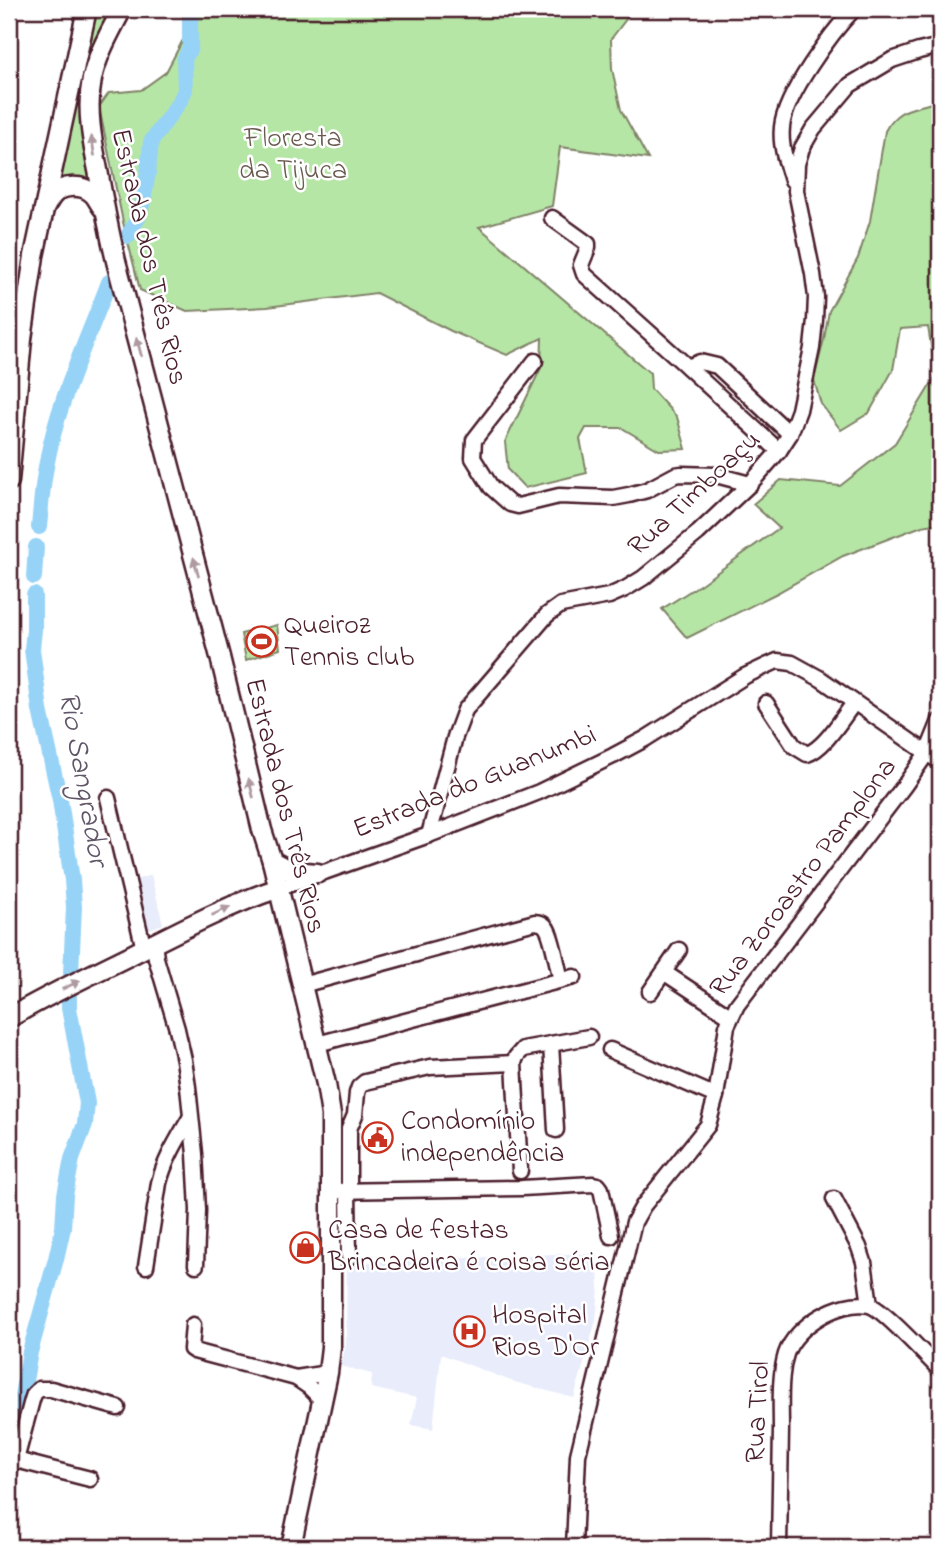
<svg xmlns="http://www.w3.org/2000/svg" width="949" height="1556" font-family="'Indie Flower',sans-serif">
  <rect width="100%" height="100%" fill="#fff"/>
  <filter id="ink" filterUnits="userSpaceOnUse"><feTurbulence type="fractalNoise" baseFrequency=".0143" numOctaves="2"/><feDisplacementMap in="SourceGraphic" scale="14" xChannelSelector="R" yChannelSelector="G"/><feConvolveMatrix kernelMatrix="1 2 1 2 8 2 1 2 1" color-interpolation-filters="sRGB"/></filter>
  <g filter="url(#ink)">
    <!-- built -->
    <g fill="#e8ecfb">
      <polygon points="151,875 163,924 141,932 129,882"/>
      <polygon points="556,1254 597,1254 599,1288 596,1320 574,1398 511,1381 441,1354 433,1429 411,1425 417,1398 371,1388 372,1374 341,1366 346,1344 347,1263"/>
    </g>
    <!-- green -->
    <g fill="#b6e6a6" stroke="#808268" stroke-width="2">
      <path d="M91,9H115C109,18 102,27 97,36C72,85 79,139 92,190L57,182Z"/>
      <polygon points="182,9 637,9 630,14 611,39 612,69 621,110 648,159 560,147 552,206 479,227 650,373 651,389 677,417 686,449 659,450 622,428 586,428 580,439 587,473 525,488 508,470 505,442 541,368 542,338 507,355 451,331 376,293 267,307 187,311 140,290 123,222 99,107 109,93 141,90 166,72 186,34"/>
      <path d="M940,100V523L922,526L843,556L777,593L687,638L662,609L701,584L779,528L753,504L781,480L840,486L895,443L936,376L928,327L900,329L893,370L869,413L841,430L821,404L814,380L824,339L829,311L858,258L870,221L885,131C899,105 915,110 940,100Z"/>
      <polygon points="277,625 280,649 246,660 241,634"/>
    </g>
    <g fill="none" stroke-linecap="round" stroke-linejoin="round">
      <!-- river -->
      <g stroke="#96d3f7" stroke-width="16">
        <polyline points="128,236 139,216 143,201 148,173 151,142 180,101 185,90 184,60 190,48 190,21 193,9"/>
        <path d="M39,527C41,507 42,487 46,467C57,403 86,343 109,282"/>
        <polyline points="34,577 36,547"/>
        <polyline points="34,595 34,630 32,649 40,710 60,800 72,880 74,907 71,973"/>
        <polyline points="9,1446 25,1381 30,1352 56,1259 63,1228 65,1195 72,1159 85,1124 87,1103 69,1008 69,996"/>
      </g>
      <defs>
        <g id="minor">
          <path d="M792,180C786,162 780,146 782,127C785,95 832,32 854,9"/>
          <polyline points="552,218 588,244 588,248 581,265 584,274 680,360 779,451"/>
          <polyline points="535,361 474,440 473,458 491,487 510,504 518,506 559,496 613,498 629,495 647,490 675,475 681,474 716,475 750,484"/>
          <polyline points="688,367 700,362 717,366 790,434"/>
          <path d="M766,703L794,746L807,754C825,748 842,718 854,703"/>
          <polyline points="108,798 144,949"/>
          <polyline points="429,835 455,737 465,710 547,615 561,605 609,596 625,589 643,578 698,533 750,484 779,451 790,434 799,410 812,348 815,320 816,297 813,274 796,191 797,164 802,148 813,129 850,85 892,60 919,51 940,46"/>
          <polyline points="279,888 429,835 539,792 613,756 645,739 745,676 777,661 792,663 821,679 940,762"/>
          <polyline points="154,943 156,958 177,1029 184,1060 188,1087 195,1154 198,1210 196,1265"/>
          <polyline points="665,973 730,1016"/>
          <path d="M302,985L535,922C540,923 542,922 546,927C552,934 558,969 561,980"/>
          <polyline points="650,992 679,950"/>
          <polyline points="317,1044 574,977"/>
          <polyline points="551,1044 556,1130"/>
          <polyline points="610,1050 716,1096"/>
          <polyline points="520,1171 514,1063 516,1057 523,1049 589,1037"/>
          <polyline points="349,1184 349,1129 355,1115 357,1093 359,1087 365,1082 430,1067 514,1063"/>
          <polyline points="332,1191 522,1188 593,1184 598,1185 601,1189 611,1236"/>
          <polyline points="348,1192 349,1257"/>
          <polyline points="834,1199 859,1247 864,1262 870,1305"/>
          <path d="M146,1266L159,1183C165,1159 178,1139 190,1118"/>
          <polyline points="193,1325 191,1349 194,1351 296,1378 309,1387 322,1400"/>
          <polyline points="296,1378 328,1373"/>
          <polyline points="16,1460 90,1479"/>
          <polyline points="9,1469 16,1460 32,1400 34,1394 39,1389 51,1389 118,1408"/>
          <polyline points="574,1547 578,1455 634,1222 643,1206 708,1125 716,1096 727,1026 737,1005 904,786 927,753 940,721"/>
          <path d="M779,1547C780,1508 780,1468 781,1429C781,1404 779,1377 786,1354C795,1326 840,1299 869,1305C882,1308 928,1358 940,1370"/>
        </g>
        <g id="major">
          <path d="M122,9C111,31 97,54 92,79C86,109 92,140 98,170C103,200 109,231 116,261L220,657L262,830L272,861L326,1084L331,1115V1347L328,1373L291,1547"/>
          <path d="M44,209C47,204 50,198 54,194C63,185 82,184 92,193C96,196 99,203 102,207"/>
          <polyline points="9,481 22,339 34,256 87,9"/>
          <polyline points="272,861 291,871 318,873"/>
          <path d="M9,1018C49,994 91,975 133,954C181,930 228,905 279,888"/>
        </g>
      </defs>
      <!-- minor casing -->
      <use href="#minor" stroke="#4a1f2b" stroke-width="19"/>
      <!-- major casing -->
      <use href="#major" stroke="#4a1f2b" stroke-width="23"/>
      <!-- minor -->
      <use href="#minor" stroke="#fff" stroke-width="14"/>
      <!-- major -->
      <use href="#major" stroke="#fff" stroke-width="18"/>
    </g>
    <!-- one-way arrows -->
    <defs><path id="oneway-solid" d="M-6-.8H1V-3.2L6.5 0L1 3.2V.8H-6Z" transform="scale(1.75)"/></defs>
    <g fill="#ae9aa0">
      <use href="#oneway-solid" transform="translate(93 146) rotate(-99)"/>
      <use href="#oneway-solid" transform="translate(139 347) rotate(-105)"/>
      <use href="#oneway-solid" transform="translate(196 567) rotate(-105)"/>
      <use href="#oneway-solid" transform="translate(251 788) rotate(-104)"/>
      <use href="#oneway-solid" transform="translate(221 911) rotate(-25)"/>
      <use href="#oneway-solid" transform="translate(71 985) rotate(-26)"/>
    </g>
  </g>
  <!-- icons -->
  <defs>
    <symbol id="stadium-ring" viewBox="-11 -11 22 22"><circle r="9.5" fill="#fff" stroke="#c8321e" stroke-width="1.5"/><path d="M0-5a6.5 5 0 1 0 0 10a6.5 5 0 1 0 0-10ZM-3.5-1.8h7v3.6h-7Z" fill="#c8321e"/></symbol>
    <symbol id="civic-ring" viewBox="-11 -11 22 22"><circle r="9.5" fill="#fff" stroke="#c8321e" stroke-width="1.5"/><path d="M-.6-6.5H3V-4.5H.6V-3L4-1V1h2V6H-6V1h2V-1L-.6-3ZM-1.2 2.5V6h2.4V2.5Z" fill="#c8321e"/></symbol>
    <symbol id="shop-ring" viewBox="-11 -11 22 22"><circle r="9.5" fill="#fff" stroke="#c8321e" stroke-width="1.5"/><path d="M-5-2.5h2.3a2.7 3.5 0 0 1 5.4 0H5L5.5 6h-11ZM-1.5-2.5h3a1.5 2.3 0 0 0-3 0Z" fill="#c8321e"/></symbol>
    <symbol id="hospital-ring" viewBox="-11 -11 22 22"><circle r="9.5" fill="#fff" stroke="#c8321e" stroke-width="1.5"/><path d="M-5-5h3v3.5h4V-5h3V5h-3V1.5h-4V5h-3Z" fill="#c8321e"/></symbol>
  </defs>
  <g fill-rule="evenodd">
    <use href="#stadium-ring" x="244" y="624" width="35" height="35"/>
    <use href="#civic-ring" x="360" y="1120" width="35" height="35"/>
    <use href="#shop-ring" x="288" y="1230" width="35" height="35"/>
    <use href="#hospital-ring" x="452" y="1314" width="35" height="35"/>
  </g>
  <g text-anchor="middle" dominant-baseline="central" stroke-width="5" stroke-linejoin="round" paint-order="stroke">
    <!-- park labels -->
    <g font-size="28" fill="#6a5b50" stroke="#fff">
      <text x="293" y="139">Floresta<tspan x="293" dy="32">da Tijuca</tspan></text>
    </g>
    <!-- street labels -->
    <g font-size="28" fill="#4a1f2b" stroke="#fff">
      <text transform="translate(148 257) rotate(77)">Estrada dos Três Rios</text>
      <text transform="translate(695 494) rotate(-43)">Rua Timboaçu</text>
      <text transform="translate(475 783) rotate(-22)">Estrada do Guanumbi</text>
      <text transform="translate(284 806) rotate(76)">Estrada dos Três Rios</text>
      <text transform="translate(804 878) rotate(-53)">Rua Zoroastro Pamplona</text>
      <text transform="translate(759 1412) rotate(-87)">Rua Tirol</text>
    </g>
    <!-- poi labels -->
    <g font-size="28" fill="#4a1f2b" stroke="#fff" text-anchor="start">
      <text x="284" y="626">Queiroz<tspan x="284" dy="32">Tennis club</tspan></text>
      <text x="401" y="1122">Condomínio<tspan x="401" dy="32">independência</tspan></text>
      <text x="328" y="1231">Casa de festas<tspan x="328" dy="32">Brincadeira é coisa séria</tspan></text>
      <text x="492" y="1316">Hospital<tspan x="492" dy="32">Rios D'Or</tspan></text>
    </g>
    <!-- water labels -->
    <g font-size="30" font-style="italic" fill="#615568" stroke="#fff">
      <text transform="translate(82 779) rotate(80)">Rio Sangrador</text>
    </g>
  </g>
  <!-- margin -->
  <rect width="949" height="1556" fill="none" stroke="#fff" stroke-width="35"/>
  <rect x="18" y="18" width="914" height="1521" fill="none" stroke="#4a1f2b" stroke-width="2.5" filter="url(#ink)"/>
</svg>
